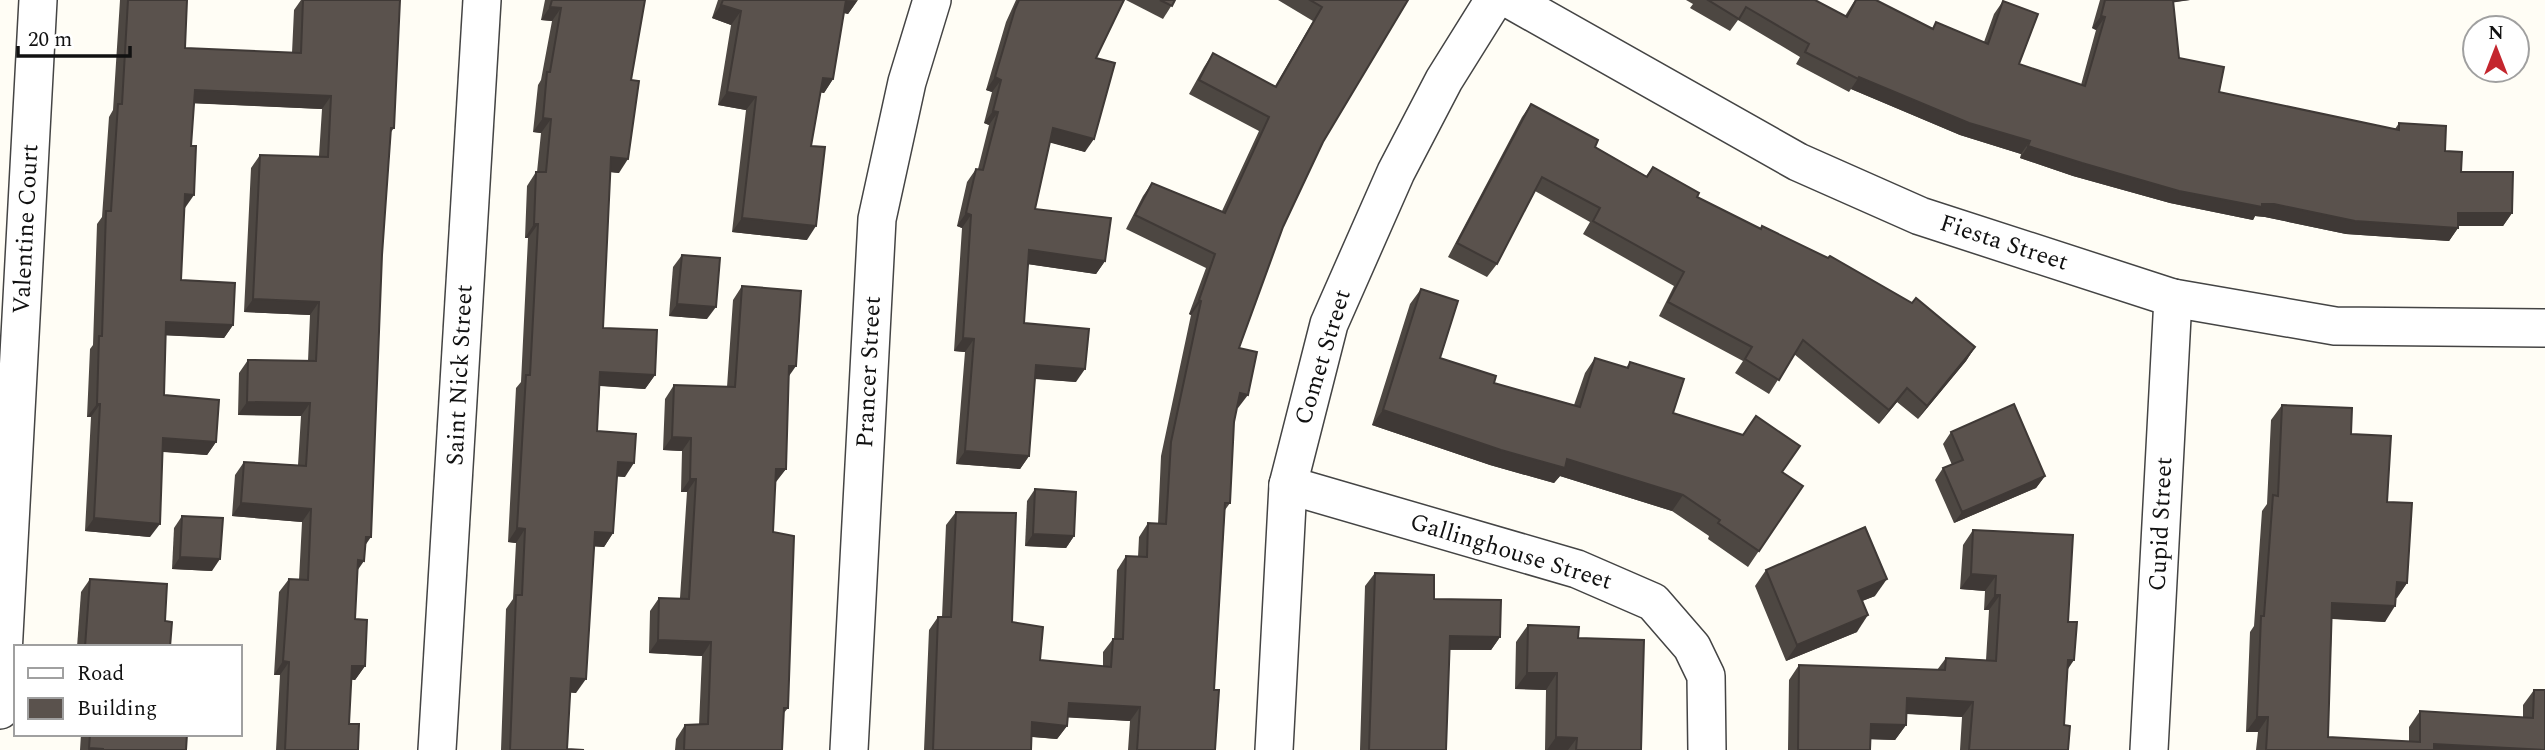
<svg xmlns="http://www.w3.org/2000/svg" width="2545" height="750" font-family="Spectral,serif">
  <rect width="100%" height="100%" fill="#fffdf5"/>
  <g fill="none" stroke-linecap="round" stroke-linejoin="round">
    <defs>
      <g id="minor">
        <polyline points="1511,0 1798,162 1920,216 2173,298 2335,326 2545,328"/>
        <polyline points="1288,485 1577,569 1653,602 1692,647 1706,676 1707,750"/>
        <polyline points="0,710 38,0"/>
        <polyline points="437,750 482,0"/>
        <polyline points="849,750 877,219 907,82 932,0"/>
        <polyline points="1274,750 1288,485 1329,324 1396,172 1444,80 1494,0"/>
        <polyline points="2149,750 2173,298"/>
      </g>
    </defs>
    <!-- minor casing -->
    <use href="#minor" stroke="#444" stroke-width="40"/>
    <!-- minor -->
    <use href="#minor" stroke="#fff" stroke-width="37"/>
  </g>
  <!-- wall -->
  <g fill="#4d4742">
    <polygon points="120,0 187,0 185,48 292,53 294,10 301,0 400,0 394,128 391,132 382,255 365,545 358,569 355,619 365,666 355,680 351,679 349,724 358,750 276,750 280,675 274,675 279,592 289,579 299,580 302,522 232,516 235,475 244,462 298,465 301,416 238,415 239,373 248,360 308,361 310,315 244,312 251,168 260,155 319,156 322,109 194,103 184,208 181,280 233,325 224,338 166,335 164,395 216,442 207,455 163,452 150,537 85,531 91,417 87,417 90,349 93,345 97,224 102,217 109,117 113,110"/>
    <polygon points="545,0 645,0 631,80 619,173 610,172 603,328 655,375 645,389 600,386 597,431 625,477 617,476 613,533 604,547 594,546 576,693 570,692 567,749 584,750 501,750 506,609 513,599 516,543 508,542 516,388 521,382 528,238 525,238 527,186 536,172 537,172 541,133 533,132 538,85 541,80 552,21 541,20"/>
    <polygon points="718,0 858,0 848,14 844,13 833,79 824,93 820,92 811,146 807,240 732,232 746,110 718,105 731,25 712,18"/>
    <polygon points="1016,0 1124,0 1096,58 1085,152 1050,142 1035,209 1105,261 1096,274 1028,264 1024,323 1076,382 1035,379 1029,456 1020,469 956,464 965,352 954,351 962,228 957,226 967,182 976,169 978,169 989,125 984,123 992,92 986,90 1006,22"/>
    <polygon points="1126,0 1175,0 1163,19"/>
    <polygon points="1278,0 1408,0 1323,142 1283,227 1239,348 1238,408 1237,408 1234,422 1230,503 1225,510 1214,690 1215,750 1128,750 1130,721 1068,717 1067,726 1057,739 1032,737 1031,750 924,750 929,630 938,617 942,617 946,525 956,512 1012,622 1040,660 1103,667 1103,652 1113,639 1114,639 1117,570 1126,556 1138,557 1139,537 1148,523 1158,524 1161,456 1191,315 1189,314 1206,268 1126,229 1143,196 1152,183 1222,211 1259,131 1189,94 1204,67 1213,53 1275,86 1313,21"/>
    <polygon points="1686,0 1815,0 1845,16 1855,0 1876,0 1932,29 1936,22 1984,42 1994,14 2003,1 2019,64 2081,85 2096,30 2092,28 2100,0 2190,0 2173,2 2179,58 2219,92 2395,129 2399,123 2445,151 2461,172 2512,213 2503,226 2458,226 2458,228 2449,241 2346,234 2265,217 2255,216 2253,220 2170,203 2073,176 2020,158 2021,154 1960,135 1851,89 1849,92 1796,64 1800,57 1738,20 1730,31 1690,8 1693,4"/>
    <polygon points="1531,104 1595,147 1646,176 1653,167 1697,197 1975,347 1966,361 1918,419 1897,402 1879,424 1794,354 1769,394 1735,373 1743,361 1659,316 1674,286 1583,234 1590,222 1535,191 1497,264 1487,277 1448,257 1522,117"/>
    <polygon points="682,255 707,319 669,316 673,267"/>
    <polygon points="742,286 789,376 786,469 775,482 773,532 788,708 783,714 782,750 675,750 676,739 685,725 699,725 702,656 649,653 650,611 659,598 680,598 687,492 681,492 682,451 663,450 665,399 674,385 727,387 733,300"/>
    <polygon points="1421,289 1440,358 1494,383 1574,405 1585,373 1595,358 1626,368 1630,362 1673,413 1743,435 1782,472 1803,486 1748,567 1708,539 1709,536 1672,511 1560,476 1554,483 1490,465 1372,425 1410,304"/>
    <polygon points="2282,405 2351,434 2387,502 2407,583 2396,598 2385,622 2332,619 2328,737 2409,742 2409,727 2420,711 2523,717 2523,705 2534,690 2545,690 2545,682 2545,750 2256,750 2258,732 2246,732 2250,632 2254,626 2262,511 2267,504 2271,420"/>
    <polygon points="1951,432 2045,476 2036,488 1954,523 1935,480 1943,468 1952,465 1943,444"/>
    <polygon points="1035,489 1074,536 1066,548 1025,546 1027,501"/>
    <polygon points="182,516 212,571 172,569 174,528"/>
    <polygon points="1973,530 2068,622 2068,669 2064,725 2068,750 1960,750 1962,717 1906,714 1906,725 1895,740 1870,739 1870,750 1788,750 1789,680 1799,665 1937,670 1946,658 1986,660 1989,610 1984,610 1985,591 1960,589 1963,545"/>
    <polygon points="1766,570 1875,596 1862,601 1857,632 1786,661 1755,586"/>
    <polygon points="1375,573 1434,599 1500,637 1491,650 1449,650 1446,750 1360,750 1365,586"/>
    <polygon points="90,579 165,621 170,647 77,647 81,592"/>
    <polygon points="1528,625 1578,638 1641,750 1545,750 1546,690 1515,689 1516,642"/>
    <polygon points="81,734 187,734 186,750 80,750"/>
  </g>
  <!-- shaded-wall -->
  <g fill="#3f3936">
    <polygon points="845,0 857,1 848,14 837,11"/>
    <polygon points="2166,0 2190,0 2163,4"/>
    <polygon points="721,5 741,11 731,25 712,18"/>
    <polygon points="550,7 561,8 552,21 541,20"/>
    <polygon points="2101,16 2105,17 2096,30 2092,28"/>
    <polygon points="995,77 1001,80 992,92 986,90"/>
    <polygon points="1859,77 2030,141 2021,154 1960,135 1851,89"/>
    <polygon points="823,78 833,79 824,93 813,91"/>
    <polygon points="195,90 331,96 322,109 186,103"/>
    <polygon points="727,92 756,97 746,110 718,105"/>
    <polygon points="993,111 998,112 989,125 984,123"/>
    <polygon points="543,118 551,119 541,133 533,132"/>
    <polygon points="1053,128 1094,139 1085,152 1044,141"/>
    <polygon points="2028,146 2262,204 2274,204 2458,228 2449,241 2346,234 2265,217 2255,216 2253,220 2170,203 2073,176 2020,158"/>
    <polygon points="611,157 628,159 619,173 601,171"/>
    <polygon points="185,194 194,195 185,208"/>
    <polygon points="966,213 971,215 962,228 957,226"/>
    <polygon points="2458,213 2512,213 2503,226 2450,226"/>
    <polygon points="742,218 816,226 807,240 732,232"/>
    <polygon points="534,224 538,224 528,238 525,238"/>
    <polygon points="1029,250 1105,261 1096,274 1020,263"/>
    <polygon points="253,299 319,302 310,315 244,312"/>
    <polygon points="1199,300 1201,301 1191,315 1189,314"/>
    <polygon points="677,304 716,307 707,319 669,316"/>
    <polygon points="166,322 233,325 224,338 157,335"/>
    <polygon points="963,338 974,339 965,352 954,351"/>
    <polygon points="1975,347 1966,361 1918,419 1927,406"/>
    <polygon points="1036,365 1085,369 1076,382 1027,378"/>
    <polygon points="789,366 796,366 787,379"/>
    <polygon points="600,372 655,375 645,389 591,385"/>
    <polygon points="1907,388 1897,402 1879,424 1889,410"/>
    <polygon points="1240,393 1248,395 1238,408 1231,407"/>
    <polygon points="247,402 310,403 301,416 238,415"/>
    <polygon points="97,404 100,404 91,417 87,417"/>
    <polygon points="1383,410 1567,459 1683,495 1672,511 1560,476 1554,483 1490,465 1372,425"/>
    <polygon points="672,437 691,438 682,451 663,450"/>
    <polygon points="163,438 216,442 207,455 154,451"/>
    <polygon points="965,451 1029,456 1020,469 956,464"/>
    <polygon points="618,462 634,463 625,477 608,476"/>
    <polygon points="776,469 786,469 776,482 767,482"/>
    <polygon points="2045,476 2036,488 1954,523 1962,512"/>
    <polygon points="690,479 696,479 687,492 681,492"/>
    <polygon points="241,503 311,509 302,522 232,516"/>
    <polygon points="94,518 160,524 150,537 85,531"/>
    <polygon points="517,528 525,529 516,543 508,542"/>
    <polygon points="595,532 613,533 604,547 585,546"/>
    <polygon points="1033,534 1074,536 1066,548 1025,546"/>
    <polygon points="366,537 371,537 362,550"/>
    <polygon points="180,557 220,559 212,571 172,569"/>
    <polygon points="358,560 364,561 355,574"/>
    <polygon points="1971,574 1996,576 1985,591 1960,589"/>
    <polygon points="1887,579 1875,596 1847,607 1858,591"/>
    <polygon points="2397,582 2407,583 2397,598 2386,597"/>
    <polygon points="1995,595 2000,595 1989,610 1984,610"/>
    <polygon points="2332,603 2395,606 2385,622 2322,618"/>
    <polygon points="1868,615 1857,632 1786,661 1797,645"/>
    <polygon points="1450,636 1500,637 1491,650 1440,649"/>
    <polygon points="658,640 711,642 702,656 649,653"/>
    <polygon points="2068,660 2074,660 2064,675"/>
    <polygon points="283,661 289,662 280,675 274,675"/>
    <polygon points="352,666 365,666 355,680 342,679"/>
    <polygon points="1527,673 1557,673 1546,690 1515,689"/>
    <polygon points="571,678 586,679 576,693 561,692"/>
    <polygon points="1907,698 1973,702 1962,717 1896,713"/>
    <polygon points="1069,703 1140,707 1130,721 1059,717"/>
    <polygon points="2257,717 2268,717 2258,732 2246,732"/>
    <polygon points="1032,722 1067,726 1057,739 1023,736"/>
    <polygon points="1871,724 1906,725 1895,740 1861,739"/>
    <polygon points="1556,737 1577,738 1568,750 1547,750"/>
    <polygon points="2434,744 2544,750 2430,750"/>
    <polygon points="89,748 103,749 102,750 88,750"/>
  </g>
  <!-- building -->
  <g fill="#5a524d" stroke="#3f3936" stroke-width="2">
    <polygon points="128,0 187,0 185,48 301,53 303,0 400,0 394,128 391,128 382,255 371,537 366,537 364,561 358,560 355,619 367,620 365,666 352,666 349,724 359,724 358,750 285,750 289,662 283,661 289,579 308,580 311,509 241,503 244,462 306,466 310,403 247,402 248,360 316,361 319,302 253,299 260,155 328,157 331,96 195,90 191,146 196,146 194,195 185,194 181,280 235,283 233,325 166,322 164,395 219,400 216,442 163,438 160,524 94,518 100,404 97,404 99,336 102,336 106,211 111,211 118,104 122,104"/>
    <polygon points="552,0 645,0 631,80 639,81 628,159 611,157 603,328 657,330 655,375 600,372 597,431 636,434 634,463 618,462 613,533 595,532 586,679 571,678 567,749 584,750 510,750 516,595 522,595 525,529 517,528 526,375 530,375 538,224 534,224 536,172 546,172 551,119 543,118 547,72 550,72 561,8 550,7"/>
    <polygon points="723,0 846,0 833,79 823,78 811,146 825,147 816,226 742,218 756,97 727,92 741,11 721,5"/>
    <polygon points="1019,0 1124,0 1096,58 1115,63 1094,139 1053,128 1035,209 1111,218 1105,261 1029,250 1024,323 1089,329 1085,369 1036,365 1029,456 965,451 974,339 963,338 971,215 966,213 976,169 983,170 998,112 993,111 1001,80 995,77 1015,9"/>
    <polygon points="1160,0 1175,0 1172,6"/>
    <polygon points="1310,0 1408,0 1323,142 1283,227 1239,348 1257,352 1248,395 1240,393 1234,422 1230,503 1225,503 1214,690 1219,690 1215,750 1137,750 1140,707 1069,703 1067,726 1032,722 1031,750 933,750 938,617 951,617 956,512 1016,513 1012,622 1043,627 1040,660 1111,667 1113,639 1123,639 1126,556 1147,557 1148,523 1166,524 1171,442 1201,301 1199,300 1215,254 1135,215 1152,183 1225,213 1269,117 1199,80 1213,53 1276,87 1322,7"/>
    <polygon points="1708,0 1815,0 1847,17 1856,0 1876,0 1933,29 1936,22 1988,44 2003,1 2038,14 2019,64 2085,86 2105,17 2101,16 2105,0 2173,0 2179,58 2224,67 2219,92 2399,130 2399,123 2446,126 2445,151 2462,152 2461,172 2513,172 2512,213 2458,213 2458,228 2355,221 2274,204 2262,204 2262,207 2179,191 2082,163 2028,146 2030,141 1969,123 1859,77 1858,79 1805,52 1809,44 1746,7 1739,19"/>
    <polygon points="1531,104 1598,140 1595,147 1647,177 1653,167 1699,193 1697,197 1761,229 1762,226 1828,258 1830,256 1912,303 1916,298 1975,347 1927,406 1907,388 1889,410 1803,340 1779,380 1745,359 1752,347 1668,302 1684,272 1593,221 1600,208 1542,177 1497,264 1457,243"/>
    <polygon points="682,255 720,258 716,307 677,304"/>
    <polygon points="742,286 801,291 796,366 789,366 786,469 776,469 773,532 794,536 788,708 784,708 782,750 684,750 685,725 708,724 711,642 658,640 659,598 689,599 696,479 690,479 691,438 672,437 674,385 735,387"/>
    <polygon points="1421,289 1458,301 1440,358 1496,376 1494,383 1580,407 1595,358 1628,368 1630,362 1684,379 1673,413 1743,435 1756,416 1800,446 1782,472 1803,486 1759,551 1718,523 1720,520 1683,495 1567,459 1565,468 1501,450 1383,410"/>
    <polygon points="2014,404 2045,476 1962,512 1943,468 1963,460 1951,432"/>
    <polygon points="2282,405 2352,408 2351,434 2391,436 2387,502 2412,503 2407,583 2397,582 2395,606 2332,603 2328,737 2420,742 2420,711 2533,718 2534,690 2545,690 2545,750 2434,744 2434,750 2266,750 2268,717 2257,717 2261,616 2264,616 2273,495 2278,496"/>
    <polygon points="1035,489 1076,492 1074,536 1033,534"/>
    <polygon points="182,516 223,518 220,559 180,557"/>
    <polygon points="1865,527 1887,579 1858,591 1868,615 1797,645 1766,570"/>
    <polygon points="1973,530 2073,535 2068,622 2077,622 2074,660 2068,660 2064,725 2070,726 2068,750 1969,750 1973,702 1907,698 1906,725 1871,724 1870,750 1798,750 1799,665 1945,670 1946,658 1996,661 2000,595 1995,595 1996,576 1971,574"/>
    <polygon points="1375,573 1434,575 1434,599 1501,600 1500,637 1450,636 1446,750 1369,750"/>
    <polygon points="90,579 167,584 165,621 172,622 170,647 85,647"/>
    <polygon points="1528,625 1579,627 1578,638 1644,640 1641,750 1576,750 1577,738 1556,737 1557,673 1527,673"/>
    <polygon points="90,734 187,734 186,750 103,750 103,749 89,748"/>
  </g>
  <g text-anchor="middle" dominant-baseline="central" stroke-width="7" stroke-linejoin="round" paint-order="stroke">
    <!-- street labels -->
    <g font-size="24" fill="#111" stroke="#fff">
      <text transform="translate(26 229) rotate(-87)">Valentine Court</text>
      <text transform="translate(2004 243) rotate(18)">Fiesta Street</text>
      <text transform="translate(1323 357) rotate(-73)">Comet Street</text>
      <text transform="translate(869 372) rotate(-87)">Prancer Street</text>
      <text transform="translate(460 375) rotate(-87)">Saint Nick Street</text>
      <text transform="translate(2161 524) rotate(-87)">Cupid Street</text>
      <text transform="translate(1511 552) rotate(17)">Gallinghouse Street</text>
    </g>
  </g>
  <!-- legend -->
  <rect x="14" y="645" width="228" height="91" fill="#ffffff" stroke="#a0a0a0" stroke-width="2"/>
  <rect x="28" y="668" width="35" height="10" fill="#ffffff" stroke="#a0a0a0" stroke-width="2"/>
  <text x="77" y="680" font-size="21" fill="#111111">Road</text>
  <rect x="28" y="698" width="35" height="21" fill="#5a524d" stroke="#a0a0a0" stroke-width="2"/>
  <text x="77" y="715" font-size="21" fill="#111111">Building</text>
  <!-- north arrow -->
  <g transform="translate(2496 49)"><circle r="33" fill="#ffffff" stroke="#a0a0a0" stroke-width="2"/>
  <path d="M0-5L12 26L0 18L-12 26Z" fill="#c4262e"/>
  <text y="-10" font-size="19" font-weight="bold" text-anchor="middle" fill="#111111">N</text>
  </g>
  <!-- scale -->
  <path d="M18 46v10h112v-10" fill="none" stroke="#111111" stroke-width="3.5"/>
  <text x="28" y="46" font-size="21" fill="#111111" stroke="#ffffff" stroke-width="5" paint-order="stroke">20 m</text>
</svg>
